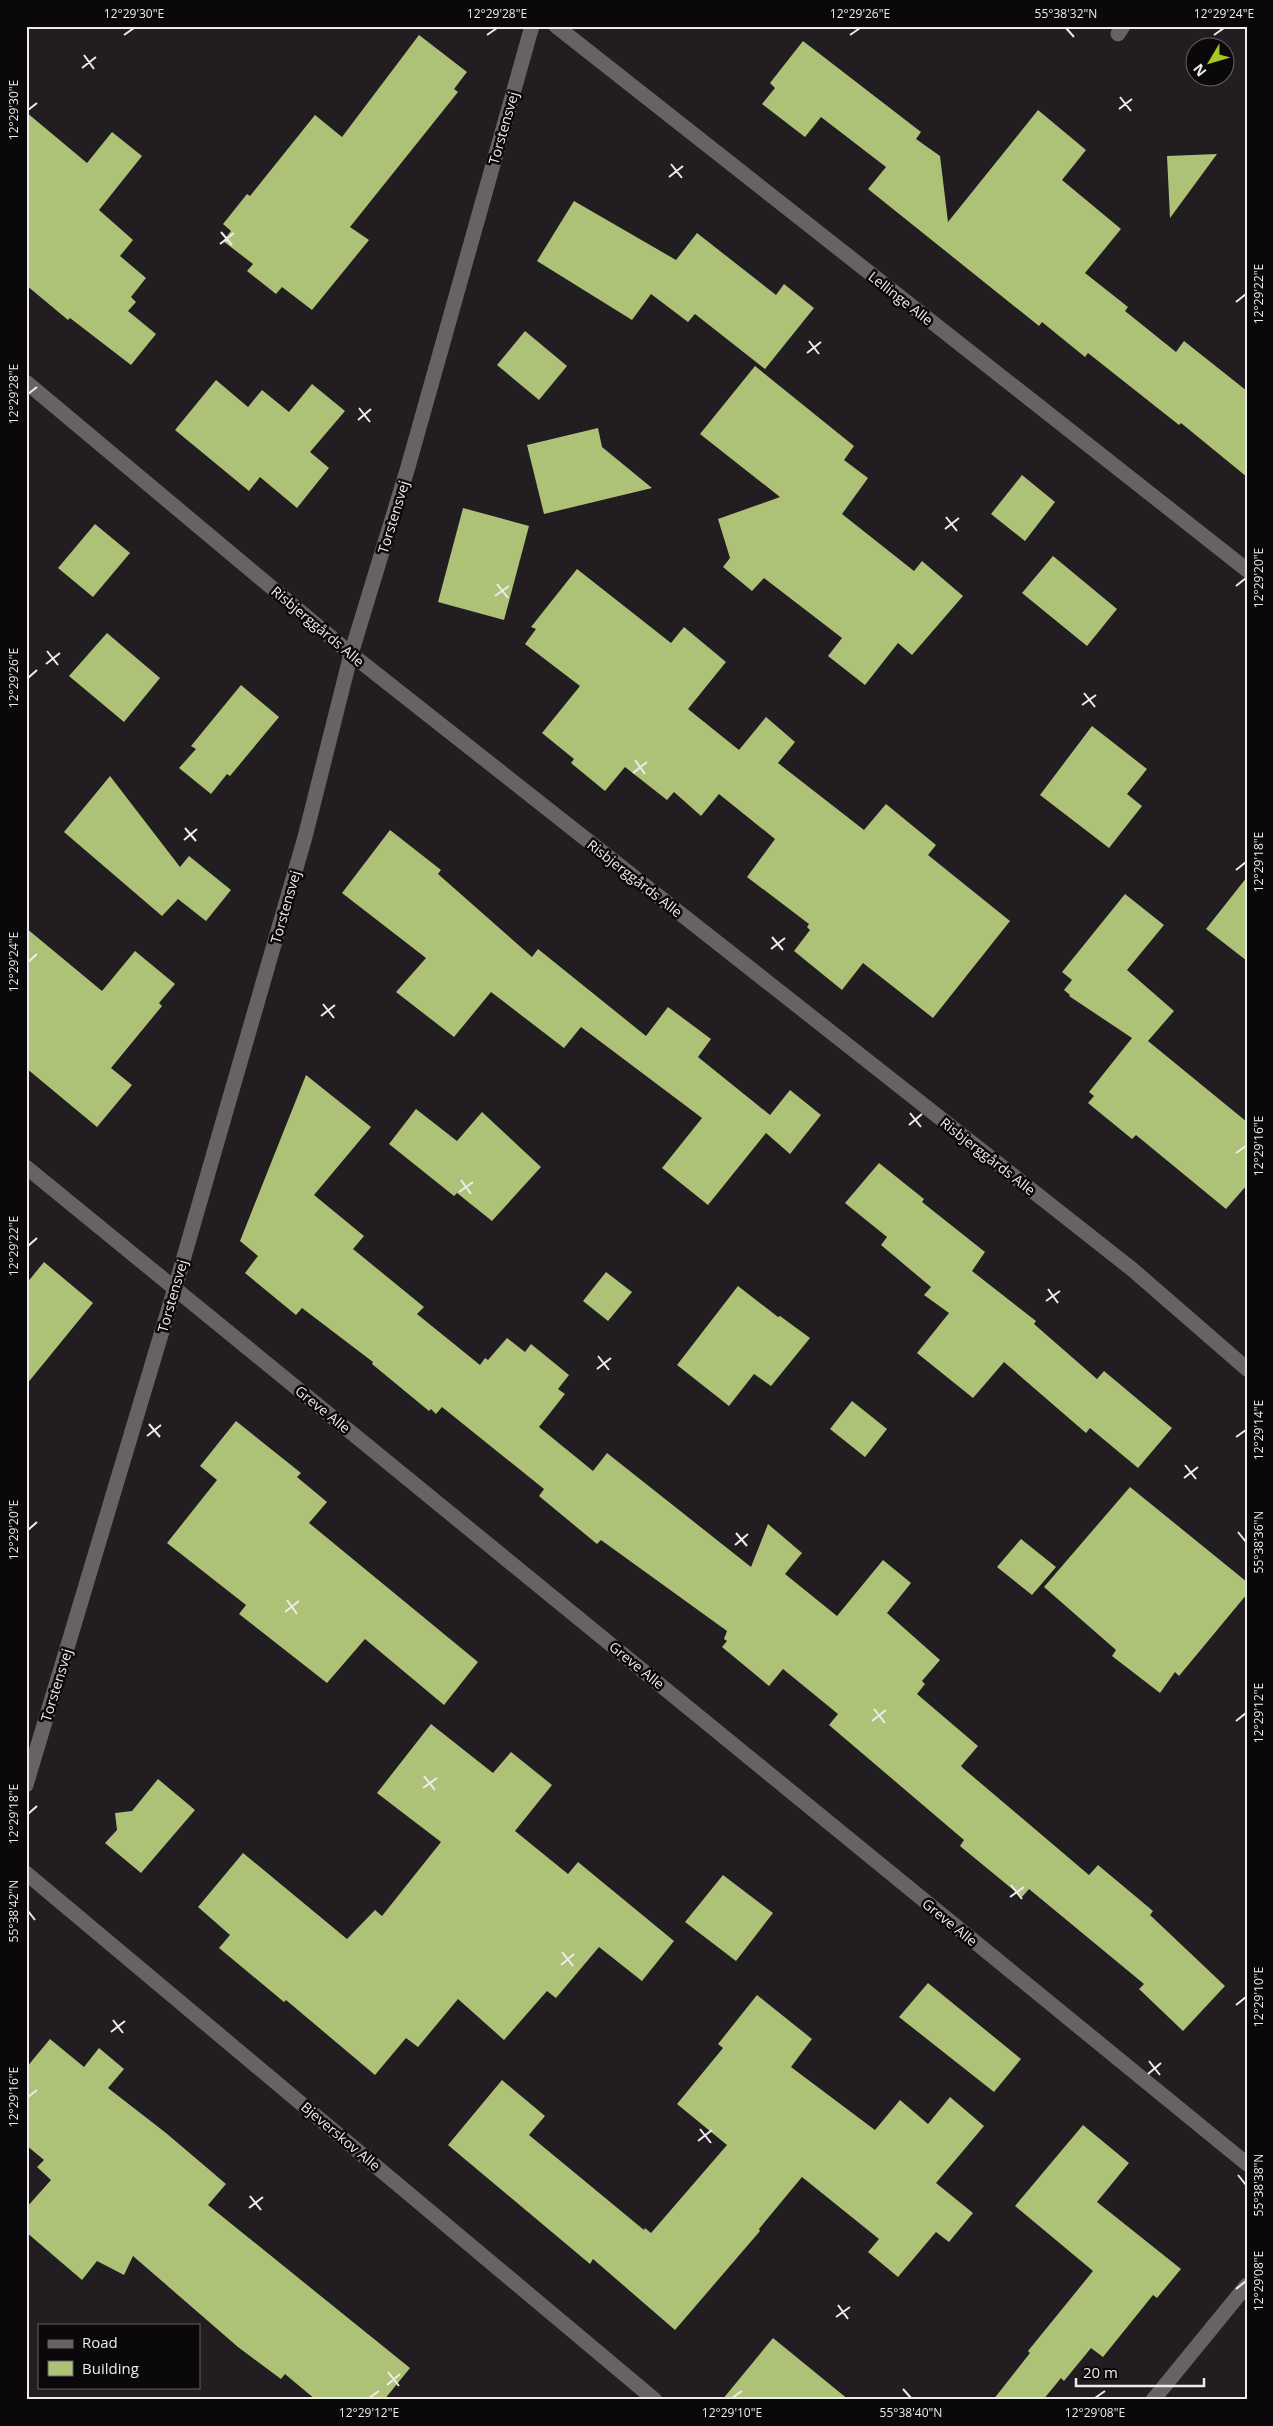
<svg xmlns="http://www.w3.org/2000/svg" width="1273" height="2426" font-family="'Open Sans',sans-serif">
  <rect width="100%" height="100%" fill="#211d21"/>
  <!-- building -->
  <g fill="#adc276">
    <polygon points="419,35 467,72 454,89 458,92 350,227 369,240 312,310 282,287 276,294 247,271 253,264 223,241 231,231 223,224 247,194 250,196 315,115 342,137"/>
    <polygon points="803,41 921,132 916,139 940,156 948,222 1038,110 1086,150 1062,180 1121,229 1085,273 1128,307 1125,311 1176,352 1184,341 1247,391 1247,477 1181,423 1179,425 1088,353 1085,357 1042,322 1039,326 868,189 886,167 821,117 805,137 762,104 775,88 770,83"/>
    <polygon points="26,112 87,163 112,132 142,156 99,210 133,240 120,256 146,278 131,297 136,302 128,311 156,334 131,365 70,318 68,320 26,285"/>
    <polygon points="1217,154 1170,218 1167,156"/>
    <polygon points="574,201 676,260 697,233 776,295 784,284 814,308 765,369 695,314 688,322 651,294 632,320 537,261"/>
    <polygon points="525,331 567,366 539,400 497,365"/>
    <polygon points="755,366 854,446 844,460 868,478 842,514 914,571 922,561 963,596 912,655 898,643 865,685 828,656 842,638 764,578 752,591 723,567 730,558 718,519 780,497 700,434"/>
    <polygon points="216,380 248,407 262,390 289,412 312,384 345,411 310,452 329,468 297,508 260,477 249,491 175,430"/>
    <polygon points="598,428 602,447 652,488 544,514 527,445"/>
    <polygon points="1022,475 1055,502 1025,541 991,514"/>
    <polygon points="463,508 529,526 504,620 438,602"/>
    <polygon points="95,524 130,553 93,597 58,568"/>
    <polygon points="1053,556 1117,609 1087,646 1022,593"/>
    <polygon points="577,569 671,643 684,627 726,662 688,709 739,750 766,717 795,742 778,763 864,830 886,804 936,845 928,855 1010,921 933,1018 863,963 842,990 794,951 810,930 807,927 809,924 747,877 775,839 719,794 701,816 674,792 667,800 625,767 605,791 571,763 574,759 542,733 580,686 525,644 536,629 531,627"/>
    <polygon points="107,633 160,678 124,722 69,676"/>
    <polygon points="241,685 279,717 230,776 227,774 211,794 179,768 196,749 191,746"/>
    <polygon points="1092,726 1147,769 1127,794 1142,806 1109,848 1040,795"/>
    <polygon points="110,776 180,867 189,856 231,890 206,921 178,899 162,916 64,832"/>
    <polygon points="390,830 441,870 438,874 532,957 538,949 646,1036 668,1007 711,1039 698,1057 770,1115 790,1090 821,1115 790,1154 766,1133 708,1205 662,1168 702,1118 581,1027 564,1048 491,992 454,1037 396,992 426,958 342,893"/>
    <polygon points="1247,877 1247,961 1206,929"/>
    <polygon points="1125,894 1164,925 1127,970 1174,1011 1148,1041 1247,1122 1247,1185 1226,1209 1136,1135 1132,1139 1088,1103 1094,1096 1089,1092 1132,1038 1069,996 1070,995 1064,990 1072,980 1062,972"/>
    <polygon points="26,928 102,991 135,951 175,984 159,1003 162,1006 111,1068 132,1085 97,1127 26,1068"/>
    <polygon points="306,1075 371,1127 314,1195 364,1236 353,1249 424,1307 417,1314 480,1365 485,1358 488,1360 507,1338 525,1352 531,1344 569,1375 558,1389 565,1394 539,1427 593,1471 607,1453 751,1567 768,1524 802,1553 785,1574 837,1616 883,1560 911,1583 887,1613 940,1660 922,1681 925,1684 917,1694 978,1746 961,1766 964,1769 1089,1875 1098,1865 1153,1911 1150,1915 1225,1986 1183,2031 1139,1989 1144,1984 1029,1889 1022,1897 960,1846 964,1840 829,1725 838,1714 783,1669 769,1686 722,1647 727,1641 724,1639 727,1631 601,1540 597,1544 539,1496 544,1489 442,1407 436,1414 431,1409 429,1411 372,1364 373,1362 302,1308 296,1315 245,1273 258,1256 240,1241"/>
    <polygon points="416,1109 457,1141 482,1112 541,1167 492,1221 457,1193 454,1196 389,1144"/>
    <polygon points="879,1163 924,1199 922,1202 985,1252 972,1271 1036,1321 1034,1324 1097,1379 1104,1371 1172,1428 1138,1468 1090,1428 1086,1433 1004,1362 973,1398 917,1353 949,1313 924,1295 931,1287 881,1245 887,1237 845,1203"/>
    <polygon points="44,1262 93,1303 26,1385 26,1284"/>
    <polygon points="606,1272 632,1292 608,1321 583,1301"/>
    <polygon points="738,1286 778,1317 780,1316 810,1338 771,1386 754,1374 729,1406 677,1365"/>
    <polygon points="852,1401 887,1429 865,1457 830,1429"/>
    <polygon points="236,1421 301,1473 297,1477 327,1502 309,1523 478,1662 444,1705 365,1639 327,1683 239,1614 246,1605 167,1543 217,1480 200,1466"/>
    <polygon points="1130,1487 1247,1582 1247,1594 1179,1676 1175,1672 1160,1693 1112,1656 1116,1650 1044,1587"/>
    <polygon points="1021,1539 1056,1567 1032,1595 997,1567"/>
    <polygon points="431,1724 493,1773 511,1752 552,1785 515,1831 568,1874 578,1862 674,1941 642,1981 599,1947 556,1998 547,1991 504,2040 458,1999 418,2047 406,2038 375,2075 286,2000 284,2002 219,1948 230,1935 198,1907 243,1853 347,1939 375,1910 382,1916 441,1842 377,1793"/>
    <polygon points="158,1779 195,1810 141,1873 105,1843 117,1830 115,1813 132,1811"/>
    <polygon points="723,1875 773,1913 736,1961 685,1922"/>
    <polygon points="928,1983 1021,2059 994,2092 899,2017"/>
    <polygon points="757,1995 812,2039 791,2067 875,2130 900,2100 928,2124 950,2097 984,2126 936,2183 973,2213 949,2242 936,2232 898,2277 868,2252 879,2239 802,2177 759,2229 760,2231 675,2330 593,2259 590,2264 448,2145 502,2080 545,2116 529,2135 644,2230 645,2228 651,2233 727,2145 677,2104 723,2048 718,2044"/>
    <polygon points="50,2039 84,2067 99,2048 124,2069 108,2088 166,2133 226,2184 208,2205 410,2368 384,2400 316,2400 285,2374 281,2379 238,2347 133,2256 124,2275 97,2261 82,2280 26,2232 26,2208 51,2180 37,2167 44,2160 26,2145 26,2068"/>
    <polygon points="1083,2125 1129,2163 1097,2202 1181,2269 1157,2298 1153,2295 1103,2357 1091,2348 1064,2381 1061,2378 1043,2400 993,2400 1030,2353 1028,2351 1093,2271 1015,2206"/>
    <polygon points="773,2338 849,2400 722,2400"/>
  </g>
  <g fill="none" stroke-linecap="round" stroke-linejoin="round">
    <!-- street -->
    <g stroke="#676266" stroke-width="15">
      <polyline points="556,26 1247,570"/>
      <polyline points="1118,34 1123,26"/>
      <polyline points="26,382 351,654 1133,1270 1247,1369"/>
      <polyline points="26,1167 1247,2164"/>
      <polyline points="26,1785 175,1288 305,837 351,654 408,467 532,26"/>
      <polyline points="26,1873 655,2400"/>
      <polyline points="1153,2400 1247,2285"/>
    </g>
  </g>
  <!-- ticks -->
  <path fill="none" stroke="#eeebed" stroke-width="2" d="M1066,28L1074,37M124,35L134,28M487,35L497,28M850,35L860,28M1214,35L1224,28M84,55L94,69M82,68L96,57M1120,97L1131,111M1119,109L1132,99M28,110L37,103M671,164L682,178M669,177L683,166M221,232L232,245M220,244L234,233M1236,302L1246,294M809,341L819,354M807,353L821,342M28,394L37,387M359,408L370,422M358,420L371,409M946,517L957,531M945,529L959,518M497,584L508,598M1236,586L1246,578M495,596L509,586M47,651L58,665M46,664L60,653M28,678L37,670M1084,693L1095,707M1082,705L1096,695M635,760L645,774M633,773L647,762M185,828L196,841M184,840L197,829M1236,870L1246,862M772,937L783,950M771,949L785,938M28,962L37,954M323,1004L334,1018M321,1016L335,1005M910,1113L921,1127M909,1125L922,1114M1236,1153L1246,1146M461,1180L471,1194M459,1192L473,1182M28,1246L37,1238M1048,1289L1058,1303M1046,1301L1060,1291M598,1356L609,1370M597,1369L611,1358M149,1424L160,1437M147,1436L161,1425M1236,1437L1246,1430M1185,1465L1196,1479M1184,1478L1198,1467M28,1530L37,1522M1238,1532L1246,1542M736,1533L747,1546M735,1545L748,1534M287,1600L297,1614M285,1612L299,1601M874,1709L885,1723M872,1721L886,1710M1236,1721L1246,1713M424,1776L435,1790M423,1788L437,1778M28,1814L37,1806M1011,1885L1022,1899M1010,1897L1024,1887M28,1911L35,1920M562,1952L573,1966M561,1965L574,1954M1236,2005L1246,1997M113,2020L123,2033M111,2032L125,2021M1149,2061L1160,2075M1148,2074L1161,2063M28,2097L37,2090M700,2129L711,2143M698,2141L712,2130M1238,2175L1246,2185M250,2196L261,2210M249,2208L263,2197M1236,2289L1246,2281M838,2305L848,2319M836,2317L850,2307M388,2372L399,2386M387,2385L400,2374M903,2389L911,2398M369,2398L379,2391M732,2398L742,2391M1095,2398L1105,2391"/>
  <g text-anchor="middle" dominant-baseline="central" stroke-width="5" stroke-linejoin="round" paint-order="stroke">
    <!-- street labels -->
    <g font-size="14" fill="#eeebed" stroke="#0a080a">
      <text transform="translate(503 128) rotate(-74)">Torstensvej</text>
      <text transform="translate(901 298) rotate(38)">Lellinge Alle</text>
      <text transform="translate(393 517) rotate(-73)">Torstensvej</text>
      <text transform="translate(318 626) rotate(40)">Risbjerggårds Alle</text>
      <text transform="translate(635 878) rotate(38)">Risbjerggårds Alle</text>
      <text transform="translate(285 907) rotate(-74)">Torstensvej</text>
      <text transform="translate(988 1156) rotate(38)">Risbjerggårds Alle</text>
      <text transform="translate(172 1296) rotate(-74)">Torstensvej</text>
      <text transform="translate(323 1409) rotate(39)">Greve Alle</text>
      <text transform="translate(637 1665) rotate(39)">Greve Alle</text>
      <text transform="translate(56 1685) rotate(-73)">Torstensvej</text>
      <text transform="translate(950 1922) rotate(39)">Greve Alle</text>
      <text transform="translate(341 2136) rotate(40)">Bjeverskov Alle</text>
    </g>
  </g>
  <!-- border -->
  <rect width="1273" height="2426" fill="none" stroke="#0a080a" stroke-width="55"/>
  <!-- legend -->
  <rect x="38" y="2324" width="162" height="65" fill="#0a080a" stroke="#656365"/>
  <rect x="48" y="2340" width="25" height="8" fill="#676266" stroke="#656365"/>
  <text x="82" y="2348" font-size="15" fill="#eeebed">Road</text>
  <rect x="48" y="2361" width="25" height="15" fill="#adc276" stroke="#656365"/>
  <text x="82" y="2374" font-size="15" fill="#eeebed">Building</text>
  <!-- north arrow -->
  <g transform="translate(1210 62) rotate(232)"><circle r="24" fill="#0a080a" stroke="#656365"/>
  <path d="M0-4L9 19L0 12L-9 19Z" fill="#a6c820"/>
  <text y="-8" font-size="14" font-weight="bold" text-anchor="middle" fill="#eeebed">N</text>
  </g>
  <!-- scale -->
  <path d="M1076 2378v8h128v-8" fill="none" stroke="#eeebed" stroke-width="2.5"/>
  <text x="1083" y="2378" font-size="15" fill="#eeebed" stroke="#0a080a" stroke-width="4" paint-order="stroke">20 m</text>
  <rect x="28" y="28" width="1218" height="2370" fill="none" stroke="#eeebed" stroke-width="2"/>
  <g font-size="12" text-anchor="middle" fill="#eeebed">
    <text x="134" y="18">12°29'30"E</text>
    <text x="497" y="18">12°29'28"E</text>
    <text x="860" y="18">12°29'26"E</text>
    <text x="1066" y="18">55°38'32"N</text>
    <text x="1224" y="18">12°29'24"E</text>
    <text transform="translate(14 110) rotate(-90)" y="4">12°29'30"E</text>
    <text transform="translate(1259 294) rotate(-90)" y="4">12°29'22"E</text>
    <text transform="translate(14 394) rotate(-90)" y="4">12°29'28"E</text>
    <text transform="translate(1259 578) rotate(-90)" y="4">12°29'20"E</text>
    <text transform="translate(14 678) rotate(-90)" y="4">12°29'26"E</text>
    <text transform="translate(1259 862) rotate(-90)" y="4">12°29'18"E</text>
    <text transform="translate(14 962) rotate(-90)" y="4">12°29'24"E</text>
    <text transform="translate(1259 1146) rotate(-90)" y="4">12°29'16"E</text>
    <text transform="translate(14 1246) rotate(-90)" y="4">12°29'22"E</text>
    <text transform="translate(1259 1430) rotate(-90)" y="4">12°29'14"E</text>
    <text transform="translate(14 1530) rotate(-90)" y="4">12°29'20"E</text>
    <text transform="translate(1259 1542) rotate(-90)" y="4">55°38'36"N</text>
    <text transform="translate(1259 1713) rotate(-90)" y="4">12°29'12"E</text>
    <text transform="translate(14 1814) rotate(-90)" y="4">12°29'18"E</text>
    <text transform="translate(14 1911) rotate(-90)" y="4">55°38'42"N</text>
    <text transform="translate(1259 1997) rotate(-90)" y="4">12°29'10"E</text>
    <text transform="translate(14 2097) rotate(-90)" y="4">12°29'16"E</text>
    <text transform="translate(1259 2185) rotate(-90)" y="4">55°38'38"N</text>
    <text transform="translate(1259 2281) rotate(-90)" y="4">12°29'08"E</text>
    <text x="369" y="2417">12°29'12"E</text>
    <text x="732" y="2417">12°29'10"E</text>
    <text x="911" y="2417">55°38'40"N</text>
    <text x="1095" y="2417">12°29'08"E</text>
  </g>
</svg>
